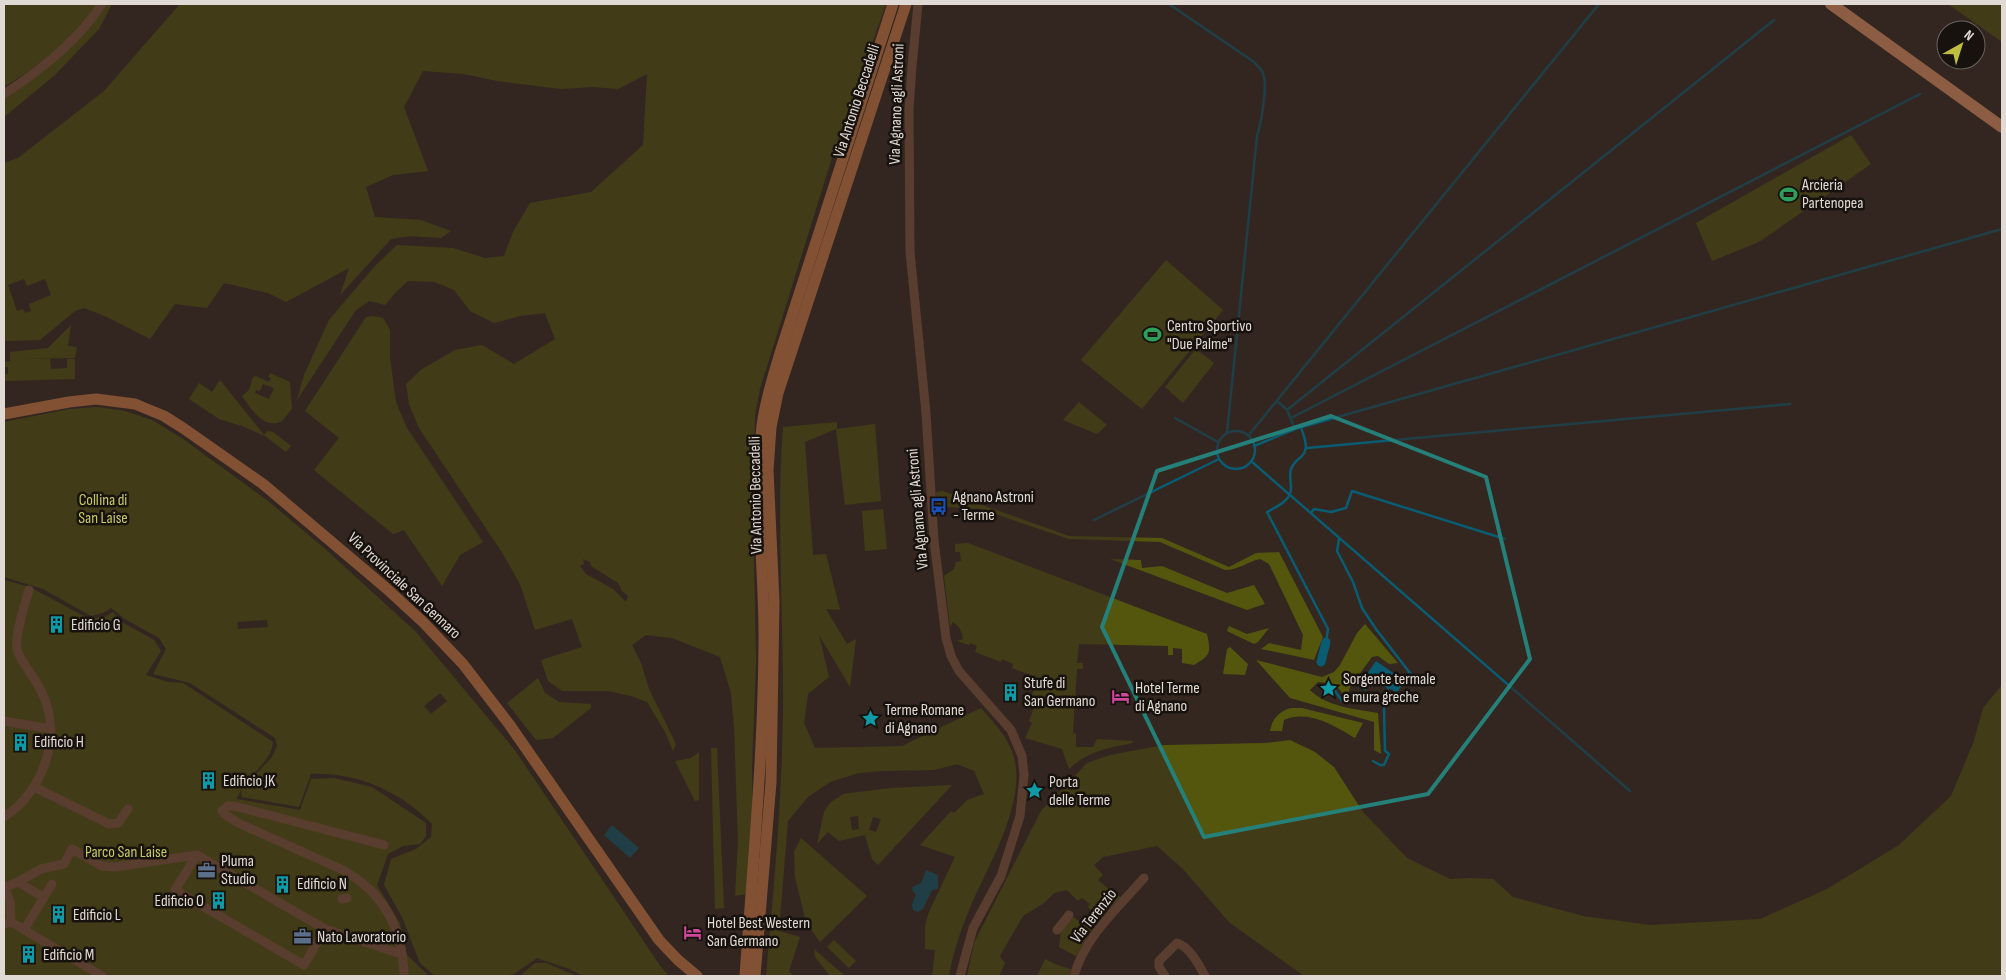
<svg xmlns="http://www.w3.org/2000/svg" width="2006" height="980" font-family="'Sofia Sans Condensed',sans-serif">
  <rect width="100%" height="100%" fill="#332720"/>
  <!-- green -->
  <g fill="#54560d" fill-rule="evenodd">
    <path d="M4,4H97C71,43 42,63 4,87Z"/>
    <path d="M106,4H112L99,29L55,75L4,117V99C44,71 79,45 106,4Z"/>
    <path d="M180,4H886L835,148L760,389L755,415L753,516L756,660L752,767L753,835L746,894L735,896L738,841L734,727L731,693L720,657L672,638L646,635L632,645L641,663L649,689L676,744L673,751L665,732L647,702L631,696L608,691H562L548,681L541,660L582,647L572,619L535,630L520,584L503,554L419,428L409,404L406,384L422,369L455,350L482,345L514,364L555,339L545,313L520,316L494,323L470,311L454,290L435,282L408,281L396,292L385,305L369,301L356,310L297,400L304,375L329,320L374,267L397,245L453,248L485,258L504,256L513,232L530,203L591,192L643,145L647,74L618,89L592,87L561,89L497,81L464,74L423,71L404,107L428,171L393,175L366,187L375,217L421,220L451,231L441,238L410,236L391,239L340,295L349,268L286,302L268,293L224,283L207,308L175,304L150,339L105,316L84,308L75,311L40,340L4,341V163L18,158L104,91ZM24,279L27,286L45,279L51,295L29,304L31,311L25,313L23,309L17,311L8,285ZM583,559L590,562L591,566L618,583L622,591L628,596L626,602L613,589L586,574L580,566L584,564Z"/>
    <polygon points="1948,4 2002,4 2002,42"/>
    <polygon points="1851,135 1871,164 1759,242 1712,261 1696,223"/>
    <polygon points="1166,260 1223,310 1142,409 1081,360"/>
    <polygon points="373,316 383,318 390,330 390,358 396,402 407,428 483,542 460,555 442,586 404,530 393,534 314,470 339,438 305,411 366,317"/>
    <polygon points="71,325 68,346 77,347 75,358 22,359 50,359 51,369 67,368 67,359 75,359 75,379 4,381 4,374 8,374 8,367 4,367 4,362 10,361 10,352 48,348"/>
    <polygon points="1196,349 1214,363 1183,403 1165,387"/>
    <path d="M270,373L290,382L292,409C289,412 285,418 282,421C264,431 250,407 242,396L249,390L253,377L256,376L269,382L271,378L268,377ZM263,384L274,388L269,399L255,393L256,390L260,391Z"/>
    <polygon points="220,380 264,435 268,431 273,432 291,446 286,452 265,436 242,426 219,419 189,399 199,383 212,392"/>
    <polygon points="1079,402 1107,425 1097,434 1063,420"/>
    <path d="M97,407L125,411L152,420L183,439L268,501L324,548L416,632L514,749L661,967L669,976H584L567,968L537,958L514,974L504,976H435L420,963L402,917L384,885L391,859L416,849L431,837L432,824C400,791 356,772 311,774L299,807L242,797L241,790L272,757L277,746L275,738L190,683L153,674L166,649L159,638L125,619L111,608L103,613L91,616L43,589L4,577V422L70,409ZM267,620L268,627L238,629L237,622ZM440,693L447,701L431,714L424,706Z"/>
    <path d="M837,422V429L875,424L881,501L845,505L836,429L805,442L813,555L826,554L840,610L826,609L847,644L856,639L850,687L819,635L829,677L808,694L804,723L815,748L902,746L981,708C995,724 1011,740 1015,762C1024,808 986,869 969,910C960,932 953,953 949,976H932L935,950L925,949V926L929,912L955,857L920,845L951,811L954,813L967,800L984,794L974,771L957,764L934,770L881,771L859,773L830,782L808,797L788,821L779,931L800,937L789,971L793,976H766C774,888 782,800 783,711C784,616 776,522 783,427Z"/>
    <path d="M943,491L1069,536L1162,538L1229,567L1256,553L1279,552L1323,637L1314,660L1261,649L1269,643L1301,650L1303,635L1269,564L1260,559C1247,562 1238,570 1225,570L1160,542L1069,539L980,509L948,507L937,504L936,492Z"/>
    <polygon points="883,509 887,549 865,551 862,511"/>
    <path d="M968,543L1207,634C1211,653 1211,655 1194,665L1182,663V649L1173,648V655H1168V646L1079,644L1077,663H1083V669H1077L1073,733L1076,734V747H1093L1097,739L1133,741L1132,743C1108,748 1088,751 1069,769L1062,749L1025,738L1032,723L1029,721L1035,705L1032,704L1035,697L1032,696L1034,689L1028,687L1029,683L1033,684L1036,677L1012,668L1013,664L1002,659L1001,662L975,652L977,646L970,643L969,645L957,641L963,639C962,631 960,627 953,622L950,627L944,576L954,569L956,562L961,561L960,552H955V544Z"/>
    <polygon points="1110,559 1141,560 1142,568 1162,566 1227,593 1254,585 1265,604 1247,610"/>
    <path d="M4,580L30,587L91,620L99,617L103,618L113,612L120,621L154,640L161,651L146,675L168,682L183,683L273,742C271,765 243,777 237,799L300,810L311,779L334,778L372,787L426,823V836L420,844L403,846L388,854L377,885L400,923L407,955L429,976H4Z"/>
    <path d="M1365,624L1398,663L1389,664L1378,656L1372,657L1350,687L1347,699L1335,684L1318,682L1310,690C1327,707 1355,709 1378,713L1381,754L1374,750V722L1290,698L1256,660L1322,677L1334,672L1340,665L1357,633Z"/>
    <polygon points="1229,626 1247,634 1269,628 1258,642 1254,644 1227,631"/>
    <polygon points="1230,647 1248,664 1245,675 1223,674 1227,649"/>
    <polygon points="538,678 545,693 559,702 591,704 591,708 553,738 536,740 507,703"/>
    <polygon points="2002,685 2002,976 1304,976 1229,922 1183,869 1157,846 1103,857 1094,865 1103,875 1098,880 1113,893 1121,897 1100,918 1088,907 1090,904 1082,898 1078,901 1067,890 1054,893 1044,903 1023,916 1001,954 1000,957 1005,963 999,976 967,976 974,943 1041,811 1087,763 1110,755 1164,745 1265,743 1290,740 1315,752 1334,767 1363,812 1407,858 1450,879 1470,878 1493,879 1513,897 1583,916 1650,925 1760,919 1827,889 1899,845 1951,796 1974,741 1983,708"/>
    <path d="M1291,708H1302L1363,723L1355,738C1335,726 1308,709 1284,720L1282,731H1270C1272,719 1279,711 1291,708Z"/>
    <polygon points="711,748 717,748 724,908 715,909"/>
    <polygon points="699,752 699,800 695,801 675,761 691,758"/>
    <path d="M952,785L878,865L872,859L865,835L839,841L828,832L817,844L824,812L830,803L843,794L890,788ZM858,816L859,829L852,830L850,817ZM873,817L881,819L876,832L869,830Z"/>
    <polygon points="801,838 867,896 820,942 806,922 795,877 794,852"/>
    <polygon points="1072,916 1082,924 1092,928 1076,956 1059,947 1061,928"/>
    <polygon points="834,940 856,961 849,968 827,947"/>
    <polygon points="814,949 845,976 830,976 815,957"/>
    <polygon points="1045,959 1057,965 1071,969 1069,976 1037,976"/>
    <polygon points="535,963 546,963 577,976 520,976"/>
  </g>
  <!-- water -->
  <g fill="#0a5c73">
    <polygon points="1376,661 1405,681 1396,694 1393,690 1370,681 1367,682 1368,683 1366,691 1358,687"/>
    <polygon points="612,825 639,848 630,858 604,835"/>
    <polygon points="926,870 938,875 938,889 932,890 923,909 918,912 913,910 912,904 916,895 912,890 913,887 921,883"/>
  </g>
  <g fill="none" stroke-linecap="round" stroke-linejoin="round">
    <!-- stream -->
    <g stroke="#0a5c73" stroke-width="2.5">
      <path d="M1169,4L1254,62C1256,65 1260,68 1262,71C1269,83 1261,123 1257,136L1227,433"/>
      <polyline points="1277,401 1287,410 1295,429"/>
      <polyline points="1287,410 1774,20"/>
      <polyline points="1175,418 1218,442"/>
      <polyline points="1291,418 1920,94"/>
      <path d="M1301,427C1304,437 1310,449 1301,457C1297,460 1293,464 1291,469C1289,476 1291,481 1291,488C1291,501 1276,507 1267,512L1328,629L1326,642"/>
      <circle cx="1236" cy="450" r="19"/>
      <polyline points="1248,436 1599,4"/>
      <polyline points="1254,446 1295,429 2002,229"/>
      <polyline points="1307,448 1790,404"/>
      <polyline points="1251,461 1630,791"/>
      <polyline points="1311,513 1314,509 1331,512 1346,508 1352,491 1505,539"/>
      <polyline points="1094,520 1219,459"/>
      <polyline points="1339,539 1337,551 1353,582 1362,608 1376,629 1413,677"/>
      <polyline points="1331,685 1342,701"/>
      <polyline points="1373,761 1380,765 1384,765 1389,754 1385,751 1384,710 1388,689"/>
    </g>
    <!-- canal -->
    <polyline stroke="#0a5c73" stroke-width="9" points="1321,662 1326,642"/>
    <!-- minor -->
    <g stroke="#875940" stroke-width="9">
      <polyline points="918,4 912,66 909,110 910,252 926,413 934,540 946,638 951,656 959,671 1011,730 1022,756 1024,775 1020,816 1001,876 973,928 960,976"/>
      <path d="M4,94C41,70 78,41 102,4"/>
      <polyline points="4,721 51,729"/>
      <polyline points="34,787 109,824 118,823 128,809"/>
      <path d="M4,817C43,792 63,736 42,693C37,681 20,660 17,650C14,637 25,604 29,590"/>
      <path d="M384,845L234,806H228L222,811L226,815L238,823L343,870C384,893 403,929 404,976"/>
      <polyline points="197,855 175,890 304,965 325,929"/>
      <polyline points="18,882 43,897"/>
      <polyline points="4,887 10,901 11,922"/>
      <polyline points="5,887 18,882 41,869 64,864 72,849 102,866 115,867 197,855 325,929 401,954"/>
      <polyline points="342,899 347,898"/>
      <polyline points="4,924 11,922 102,976"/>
      <polyline points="24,930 52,884"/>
      <polyline points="1057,930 1069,915"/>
      <path d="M1074,976C1085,936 1118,908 1144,878"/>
      <path d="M1165,976L1159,967V961L1177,943C1190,947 1199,965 1205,976"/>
    </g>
    <!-- major -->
    <g stroke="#e3854d" stroke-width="11">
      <polyline points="4,414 69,402 96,399 135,404 164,416 183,428 263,484 386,588 423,622 463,664 509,724 659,940 678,960 697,976"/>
      <path d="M745,976C753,862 764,748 764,634C764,565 754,495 762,426C765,401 773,377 780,353L893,4"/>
      <polyline points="755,976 771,782 774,601 768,470 771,427 778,393 906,4"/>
    </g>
    <!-- highway -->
    <polyline stroke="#f99f6b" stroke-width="12" points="1831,4 2002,127"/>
  </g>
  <!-- marked area -->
  <path d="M0 0H2006V980H0ZM1331,416L1486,477L1530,659L1428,794L1204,837L1102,627L1157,471Z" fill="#332720" fill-opacity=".55" fill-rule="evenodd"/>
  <path fill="none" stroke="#248078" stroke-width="4" stroke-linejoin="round" d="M1331,416L1486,477L1530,659L1428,794L1204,837L1102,627L1157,471Z"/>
  <!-- icons -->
  <defs>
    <symbol id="stadium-bare" viewBox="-9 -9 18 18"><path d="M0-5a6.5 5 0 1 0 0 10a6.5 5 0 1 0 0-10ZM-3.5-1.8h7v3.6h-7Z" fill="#2e9e5b" stroke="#17120e" stroke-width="2.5" paint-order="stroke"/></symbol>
    <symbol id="bus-bare" viewBox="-9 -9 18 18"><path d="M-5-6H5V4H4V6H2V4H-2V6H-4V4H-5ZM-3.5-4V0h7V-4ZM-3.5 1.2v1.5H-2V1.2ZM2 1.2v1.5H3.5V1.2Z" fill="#1a4fb4" stroke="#17120e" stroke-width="2.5" paint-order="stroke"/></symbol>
    <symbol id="building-bare" viewBox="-9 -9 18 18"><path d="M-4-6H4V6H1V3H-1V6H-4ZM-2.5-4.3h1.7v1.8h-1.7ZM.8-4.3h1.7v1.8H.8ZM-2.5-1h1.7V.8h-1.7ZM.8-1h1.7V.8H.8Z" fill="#0f9aa8" stroke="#17120e" stroke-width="2.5" paint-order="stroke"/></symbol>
    <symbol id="sight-bare" viewBox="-9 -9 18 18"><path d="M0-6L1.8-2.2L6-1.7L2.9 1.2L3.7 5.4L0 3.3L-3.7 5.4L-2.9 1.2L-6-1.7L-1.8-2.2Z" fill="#0f9aa8" stroke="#17120e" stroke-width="2.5" paint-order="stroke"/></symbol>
    <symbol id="hotel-bare" viewBox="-9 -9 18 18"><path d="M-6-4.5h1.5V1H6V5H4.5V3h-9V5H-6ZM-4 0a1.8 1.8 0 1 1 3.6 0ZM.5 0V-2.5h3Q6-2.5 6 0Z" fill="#d1479c" stroke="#17120e" stroke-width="2.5" paint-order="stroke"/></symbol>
    <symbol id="office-bare" viewBox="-9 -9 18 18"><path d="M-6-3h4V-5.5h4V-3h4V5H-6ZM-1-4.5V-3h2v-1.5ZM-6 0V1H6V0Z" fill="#5c6f8a" stroke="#17120e" stroke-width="2.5" paint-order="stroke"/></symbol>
  </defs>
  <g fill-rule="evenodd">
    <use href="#stadium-bare" x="1776" y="182" width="25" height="25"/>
    <use href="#stadium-bare" x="1140" y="322" width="25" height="25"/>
    <use href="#bus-bare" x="926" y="494" width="25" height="25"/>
    <use href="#building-bare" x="44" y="612" width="25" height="25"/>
    <use href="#sight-bare" x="1316" y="676" width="25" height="25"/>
    <use href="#building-bare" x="998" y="680" width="25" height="25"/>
    <use href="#hotel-bare" x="1108" y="684" width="25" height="25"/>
    <use href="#sight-bare" x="858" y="706" width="25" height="25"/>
    <use href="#building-bare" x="8" y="730" width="25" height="25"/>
    <use href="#building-bare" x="196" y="768" width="25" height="25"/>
    <use href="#sight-bare" x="1022" y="778" width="25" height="25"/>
    <use href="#office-bare" x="194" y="858" width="25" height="25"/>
    <use href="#building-bare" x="270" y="872" width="25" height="25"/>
    <use href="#building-bare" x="206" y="888" width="25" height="25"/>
    <use href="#building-bare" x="46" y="902" width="25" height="25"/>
    <use href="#hotel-bare" x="680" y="920" width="25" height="25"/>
    <use href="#office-bare" x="290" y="924" width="25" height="25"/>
    <use href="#building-bare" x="16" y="942" width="25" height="25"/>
  </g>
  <g text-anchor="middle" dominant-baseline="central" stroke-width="5" stroke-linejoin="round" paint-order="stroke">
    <!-- street labels -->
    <g font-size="16" fill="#e1d9d3" stroke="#17120e">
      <text transform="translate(857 101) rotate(-72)">Via Antonio Beccadelli</text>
      <text transform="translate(897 104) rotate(-88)">Via Agnano agli Astroni</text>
      <text transform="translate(756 495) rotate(-91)">Via Antonio Beccadelli</text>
      <text transform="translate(918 509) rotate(-95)">Via Agnano agli Astroni</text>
      <text transform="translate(404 586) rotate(43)">Via Provinciale San Gennaro</text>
      <text transform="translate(1094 916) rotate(-52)">Via Terenzio</text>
    </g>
    <!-- poi labels -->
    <g font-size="16" fill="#e1d9d3" stroke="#17120e" text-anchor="start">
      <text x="1802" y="185">Arcieria<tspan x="1802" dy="18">Partenopea</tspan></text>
      <text x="1167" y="326">Centro Sportivo<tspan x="1167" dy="18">"Due Palme"</tspan></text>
      <text x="953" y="497">Agnano Astroni<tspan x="953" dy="18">- Terme</tspan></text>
      <text x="71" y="625">Edificio G</text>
      <text x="1343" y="679">Sorgente termale<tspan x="1343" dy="18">e mura greche</tspan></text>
      <text x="1024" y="683">Stufe di<tspan x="1024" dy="18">San Germano</tspan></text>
      <text x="1135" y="688">Hotel Terme<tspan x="1135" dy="18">di Agnano</tspan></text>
      <text x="885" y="710">Terme Romane<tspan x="885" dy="18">di Agnano</tspan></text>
      <text x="34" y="742">Edificio H</text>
      <text x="223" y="781">Edificio JK</text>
      <text x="1049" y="782">Porta<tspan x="1049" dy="18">delle Terme</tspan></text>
      <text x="221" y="861">Pluma<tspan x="221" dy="18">Studio</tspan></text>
      <text x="297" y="884">Edificio N</text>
      <text x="204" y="901" text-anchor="end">Edificio O</text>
      <text x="73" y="915">Edificio L</text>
      <text x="707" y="923">Hotel Best Western<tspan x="707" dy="18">San Germano</tspan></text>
      <text x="317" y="937">Nato Lavoratorio</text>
      <text x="43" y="955">Edificio M</text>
    </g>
    <!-- park labels -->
    <g font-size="16" fill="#c5cb61" stroke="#17120e">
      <text x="103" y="500">Collina di<tspan x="103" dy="18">San Laise</tspan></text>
      <text x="126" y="852">Parco San Laise</text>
    </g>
  </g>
  <!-- border -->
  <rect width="2006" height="980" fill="none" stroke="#e1d9d3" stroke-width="10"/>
  <!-- north arrow -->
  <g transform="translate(1961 45) rotate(39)"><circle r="24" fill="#17120e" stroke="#68625d"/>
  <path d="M0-4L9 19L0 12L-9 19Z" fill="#c0be40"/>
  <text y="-8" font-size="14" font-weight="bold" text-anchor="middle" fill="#e1d9d3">N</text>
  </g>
</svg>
